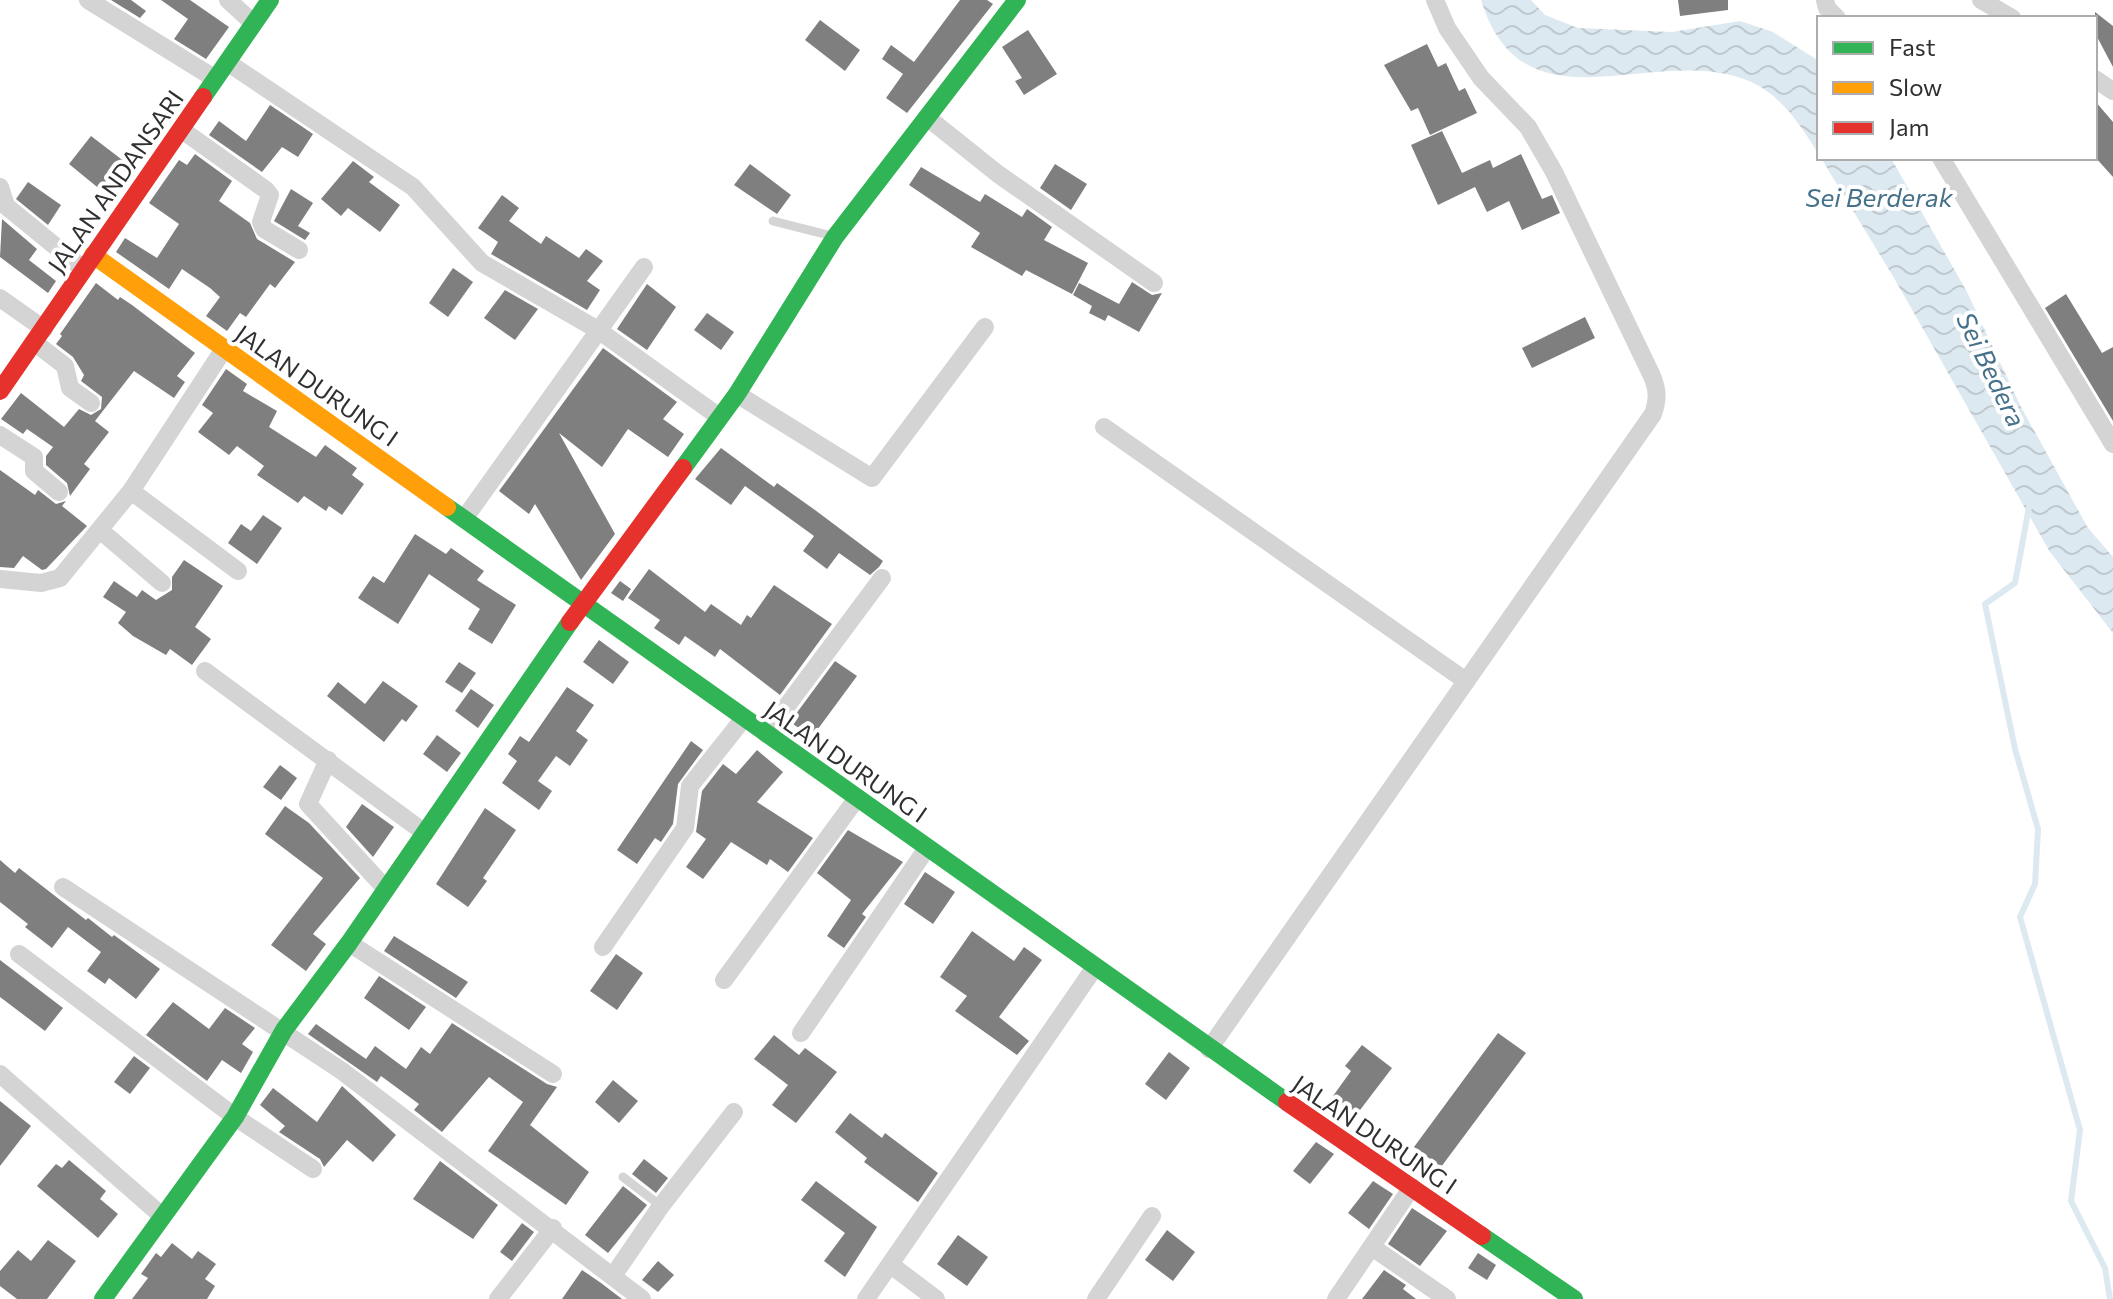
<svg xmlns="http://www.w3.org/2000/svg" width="2113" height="1299" font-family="Commissioner,sans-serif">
  <defs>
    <pattern id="water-waves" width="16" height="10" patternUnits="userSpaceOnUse" patternTransform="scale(2)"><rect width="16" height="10" fill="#dde9f0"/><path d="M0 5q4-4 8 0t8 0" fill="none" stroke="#bec8ce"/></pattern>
  </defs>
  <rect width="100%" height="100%" fill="#fff"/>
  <!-- water -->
  <g fill="url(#water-waves)">
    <path d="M1481,0H1531L1545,15L1578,28L1672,32L1740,21L1773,32L1819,61V155C1803,129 1786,102 1759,86C1665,34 1525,142 1481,0Z"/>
    <polygon points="1821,158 1891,158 1967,292 2021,407 2088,528 2113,557 2113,633 2050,552 1894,278"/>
  </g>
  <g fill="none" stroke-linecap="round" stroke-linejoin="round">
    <!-- stream -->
    <polyline stroke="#dde9f0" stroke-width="6" points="2029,507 2015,583 1985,604 2015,749 2038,829 2035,884 2020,917 2080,1130 2071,1201 2105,1268 2110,1299"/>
  </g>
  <!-- building -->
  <g fill="#7f7f7f">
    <polygon points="111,0 131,0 146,11 140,18"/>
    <polygon points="161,0 190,0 229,27 206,59 174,39 188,19"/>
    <polygon points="960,0 987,0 993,4 907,113 886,98 903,74 882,59 891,45 914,62"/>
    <polygon points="1678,0 1728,0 1728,10 1680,16"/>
    <polygon points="2095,12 2113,26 2113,67 2095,33"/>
    <polygon points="820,20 860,50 845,71 805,40"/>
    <polygon points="1028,30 1057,74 1024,95 1015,81 1022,78 1002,47"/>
    <polygon points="1427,44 1438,67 1446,63 1459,91 1465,88 1477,113 1430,135 1418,108 1411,111 1384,65"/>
    <polygon points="2095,101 2113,122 2113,177 2095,157"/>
    <polygon points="270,105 313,134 298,157 282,147 262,172 209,135 219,121 246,141"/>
    <polygon points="1442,131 1462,173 1490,160 1493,168 1521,154 1542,199 1552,195 1560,213 1522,230 1509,201 1487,212 1475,187 1438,205 1411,145"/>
    <polygon points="91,136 125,162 102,191 69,164"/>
    <polygon points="195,154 232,181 219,201 250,223 257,239 295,262 275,288 270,284 246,317 240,313 227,331 206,316 220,297 210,288 182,269 169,289 116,252 125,238 157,258 179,224 149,203 179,160 187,165"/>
    <polygon points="353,161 374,177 369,182 400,205 380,232 348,208 341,216 321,199"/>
    <polygon points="750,164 791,195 777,214 734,185"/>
    <polygon points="1055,164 1087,184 1071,210 1040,188"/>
    <polygon points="921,167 980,202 985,194 1022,217 1027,209 1052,227 1044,240 1088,263 1072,294 1026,270 1022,276 971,247 980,233 909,185"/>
    <polygon points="28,182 61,205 48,225 16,199"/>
    <polygon points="291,189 313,203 298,226 310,233 305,240 274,221"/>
    <polygon points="502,195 519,208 509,221 541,244 546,236 579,258 586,249 603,261 587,281 600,290 587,310 491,254 498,242 478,228"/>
    <polygon points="2,219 37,249 29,260 56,281 48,293 0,257"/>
    <polygon points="453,268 473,282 448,317 429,303"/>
    <polygon points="1132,282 1152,295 1162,293 1139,332 1108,315 1105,321 1089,313 1092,306 1073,295 1079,283 1119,304"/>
    <polygon points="96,283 118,300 120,297 132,305 195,353 177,376 185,382 174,398 134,371 95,421 109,432 84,464 90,469 70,496 67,483 46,465 46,456 53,447 27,429 23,434 1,419 21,393 64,427 79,409 91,415 101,409 102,397 81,381 84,375 73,357 56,344 62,336 60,334"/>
    <polygon points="647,284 676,307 647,350 617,329"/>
    <polygon points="505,290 538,309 515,340 484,318"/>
    <polygon points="2066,294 2102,353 2113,347 2113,421 2045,308"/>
    <polygon points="707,313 734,332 721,350 694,330"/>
    <polygon points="1585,317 1595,338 1532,368 1522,348"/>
    <polygon points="603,348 677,402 663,419 684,434 668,457 628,429 602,467 559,433 615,534 581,580 535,504 529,514 499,491"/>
    <polygon points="226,369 247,384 243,391 277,411 269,427 316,457 325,445 357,468 352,475 364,484 342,515 329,506 326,511 304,496 298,503 257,475 264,466 237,446 229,455 198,432 213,413 202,405"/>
    <polygon points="721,448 774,487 777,483 815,510 883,561 879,567 870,575 839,553 827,569 803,551 814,536 745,486 731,505 695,479"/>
    <polygon points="0,470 35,495 38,490 56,504 66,501 62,506 87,526 46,569 42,570 23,556 14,568 0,567"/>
    <polygon points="263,515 282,528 257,564 228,543 241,524 251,531"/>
    <polygon points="415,534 446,554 451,548 484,571 477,580 516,605 492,644 468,629 480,609 429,574 398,624 358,598 373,576 384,583"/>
    <polygon points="184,560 223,586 195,627 211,639 192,665 170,649 166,655 133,636 118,623 126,612 103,597 114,581 137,597 142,590 156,600 172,590 172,577"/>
    <polygon points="649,569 705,612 711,604 741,625 747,615 751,618 774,585 832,624 780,695 720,649 715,657 685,636 679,645 654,628 660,620 628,598"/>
    <polygon points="620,581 631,589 623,601 611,593"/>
    <polygon points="599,640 629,662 613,684 583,662"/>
    <polygon points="835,661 857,676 812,737 790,722"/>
    <polygon points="459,662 476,673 462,693 445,682"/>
    <polygon points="383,681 418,706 406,722 402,719 384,742 327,696 338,682 365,704"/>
    <polygon points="567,687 594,705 576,731 588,740 570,766 556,756 538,781 552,791 539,810 502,783 517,761 508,754 520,736 529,742"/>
    <polygon points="471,689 494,705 478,728 455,711"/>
    <polygon points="437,735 461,753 447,772 423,754"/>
    <polygon points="691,741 703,750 678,784 673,824 661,842 655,838 637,864 617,850"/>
    <polygon points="757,750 783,772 757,802 813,838 788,872 770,859 767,865 731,842 703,879 686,867 706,839 696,832 702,791 723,764 736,774"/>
    <polygon points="280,765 297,778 281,800 263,787"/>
    <polygon points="362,804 394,827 373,857 346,827"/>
    <polygon points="285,806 309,823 360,878 313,934 326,944 306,971 271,945 323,878 265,834"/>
    <polygon points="485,808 516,830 483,878 487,881 468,907 436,884"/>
    <polygon points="848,830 903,862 862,914 866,917 844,948 827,936 851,900 817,873"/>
    <polygon points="0,860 15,873 19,868 86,920 88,918 112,937 114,935 160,969 136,999 109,978 105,984 87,971 101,952 68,927 52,948 25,927 28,924 0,902"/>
    <polygon points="925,872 955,892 933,924 904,904"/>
    <polygon points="972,931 1014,961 1024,947 1042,960 999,1017 1029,1041 1017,1055 955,1011 967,996 940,977"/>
    <polygon points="394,936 468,982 456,998 384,951"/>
    <polygon points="616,954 643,973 617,1010 590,991"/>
    <polygon points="0,960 63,1008 45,1031 0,997"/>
    <polygon points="379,976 426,1007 409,1030 364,998"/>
    <polygon points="173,1002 209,1029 225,1008 255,1028 242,1044 253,1052 241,1073 222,1060 207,1081 146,1035"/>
    <polygon points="452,1023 547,1084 557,1087 530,1125 589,1172 566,1205 488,1151 523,1102 489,1077 442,1132 414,1110 419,1104 381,1076 377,1082 308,1034 316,1024 366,1059 375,1046 406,1069 421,1047 430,1054"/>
    <polygon points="1498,1033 1526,1053 1441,1167 1414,1147"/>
    <polygon points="774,1035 799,1055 805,1048 837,1072 796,1123 772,1105 788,1085 754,1059"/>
    <polygon points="1362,1045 1392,1068 1357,1114 1333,1096 1351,1071 1345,1066"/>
    <polygon points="1169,1052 1190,1068 1166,1100 1145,1084"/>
    <polygon points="134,1056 150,1068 130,1094 114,1082"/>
    <polygon points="613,1080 638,1101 619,1123 595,1102"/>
    <polygon points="342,1086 396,1135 373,1162 347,1140 324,1167 320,1159 279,1132 285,1126 260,1105 273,1088 317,1122"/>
    <polygon points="0,1101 31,1126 0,1166"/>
    <polygon points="850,1113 882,1138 885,1133 938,1173 918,1202 864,1162 867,1158 835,1132"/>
    <polygon points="1316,1142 1334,1154 1310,1184 1293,1171"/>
    <polygon points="644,1159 668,1178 656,1193 632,1174"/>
    <polygon points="69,1160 106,1191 100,1199 118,1214 98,1238 37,1186 56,1164 62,1168"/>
    <polygon points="440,1161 498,1205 473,1239 413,1199"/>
    <polygon points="816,1181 877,1227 845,1277 824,1261 845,1233 801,1200"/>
    <polygon points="1373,1181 1393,1194 1369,1229 1348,1213"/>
    <polygon points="623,1186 647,1205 608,1253 585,1235"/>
    <polygon points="1412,1208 1447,1231 1420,1266 1388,1244"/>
    <polygon points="522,1223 534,1232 512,1261 500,1252"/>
    <polygon points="1167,1230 1195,1252 1173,1281 1145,1260"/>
    <polygon points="958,1235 988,1257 967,1286 937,1264"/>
    <polygon points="48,1240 76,1261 47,1299 17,1299 0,1286 0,1271 18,1250 31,1261"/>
    <polygon points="172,1243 192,1259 198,1251 216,1264 205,1279 215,1286 207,1299 132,1299 148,1278 141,1274 156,1253 161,1257"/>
    <polygon points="1478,1253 1496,1265 1487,1280 1468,1268"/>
    <polygon points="658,1261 674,1275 658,1292 642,1280"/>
    <polygon points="582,1270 601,1283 622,1299 562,1299"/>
    <polygon points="1384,1270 1406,1285 1403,1289 1416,1299 1362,1299"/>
  </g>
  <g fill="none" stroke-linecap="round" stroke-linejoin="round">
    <!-- lane -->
    <g stroke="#d4d4d4" stroke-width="9">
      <polyline points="773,221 832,236"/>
      <polyline points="623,1177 661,1206"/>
    </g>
    <!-- street -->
    <g stroke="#d4d4d4" stroke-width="18">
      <polyline points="88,0 214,78"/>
      <polyline points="228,0 253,23"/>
      <polyline points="1825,0 1827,8 1837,18"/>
      <polyline points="1981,0 2012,18"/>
      <polyline points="227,62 413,187 482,263 598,330 718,416"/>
      <polyline points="2095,79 2113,91"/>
      <polyline points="928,118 998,174 1154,283"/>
      <polyline points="182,130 266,190 270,195 261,222 264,229 299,250"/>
      <polyline points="1941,158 2113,444"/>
      <polyline points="0,187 6,206 82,268"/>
      <polyline points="0,298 44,329"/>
      <polyline points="34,342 65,366 70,388 91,403"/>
      <polyline points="737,394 872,478 985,327"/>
      <polyline points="1104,427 1466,681"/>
      <polyline points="0,435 34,457 34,471 59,492"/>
      <polyline points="131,491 238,571"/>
      <polyline points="464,519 644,267"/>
      <polyline points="101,531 162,583"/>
      <polyline points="0,579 41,583 60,578 131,491 224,349"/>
      <polyline points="205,671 425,833"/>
      <polyline points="766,734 882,578"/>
      <polyline points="328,760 308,804 386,889"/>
      <polyline points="63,887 342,1071 642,1299"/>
      <polyline points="349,943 553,1074"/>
      <polyline points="603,947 685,828 690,786 744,718"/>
      <polyline points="19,954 235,1117 313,1169"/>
      <polyline points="724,980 857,798"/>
      <polyline points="801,1033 927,848"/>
      <path d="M1209,1049L1653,414C1658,399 1658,391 1652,376L1554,172L1528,127L1481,78L1447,28L1435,0"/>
      <polyline points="0,1074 162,1216"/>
      <polyline points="1372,1247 1447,1299"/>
      <polyline points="891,1265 936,1299"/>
      <polyline points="613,1276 661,1206 734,1112"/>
      <polyline points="498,1299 553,1228"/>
      <polyline points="866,1299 1095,967"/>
      <polyline points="1096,1299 1152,1216"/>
      <polyline points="1336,1299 1412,1187"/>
    </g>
    <!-- fast -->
    <g stroke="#30b455" stroke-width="18">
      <polyline points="203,97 270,0"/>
      <polyline points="683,468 737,394 835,237 1017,0"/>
      <polyline points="447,507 1287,1102"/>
      <polyline points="1482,1236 1574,1299"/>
      <polyline points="103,1299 235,1117 284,1030 349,943 570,622"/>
    </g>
    <!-- slow -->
    <polyline stroke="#ff9f0a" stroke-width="18" points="93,255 447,507"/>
    <!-- jam -->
    <g stroke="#e5322d" stroke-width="18">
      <polyline points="0,391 203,97"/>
      <polyline points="570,622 683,468"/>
      <polyline points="1287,1102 1482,1236"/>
    </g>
  </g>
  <g text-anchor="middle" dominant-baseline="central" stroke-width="8" stroke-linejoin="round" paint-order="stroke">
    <!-- street labels -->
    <g font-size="24" fill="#303030" stroke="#fff">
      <text transform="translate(115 181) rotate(-55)">JALAN ANDANSARI</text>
      <text transform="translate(317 385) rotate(35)">JALAN DURUNG I</text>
      <text transform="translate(846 761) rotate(35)">JALAN DURUNG I</text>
      <text transform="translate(1375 1134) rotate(34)">JALAN DURUNG I</text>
    </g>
    <!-- water labels -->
    <g font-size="26" font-style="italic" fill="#46718a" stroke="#fff">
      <text x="1879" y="196">Sei Berderak</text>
      <text transform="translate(1992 369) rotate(64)">Sei Bedera</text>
    </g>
  </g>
  <!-- legend -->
  <rect x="1817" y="16" width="280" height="144" fill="#ffffff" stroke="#acacac" stroke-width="2"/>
  <rect x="1833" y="42" width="40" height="12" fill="#30b455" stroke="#acacac" stroke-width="2"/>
  <text x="1889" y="56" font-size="24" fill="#303030">Fast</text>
  <rect x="1833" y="82" width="40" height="12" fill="#ff9f0a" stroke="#acacac" stroke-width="2"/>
  <text x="1889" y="96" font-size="24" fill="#303030">Slow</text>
  <rect x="1833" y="122" width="40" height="12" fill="#e5322d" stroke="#acacac" stroke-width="2"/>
  <text x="1889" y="136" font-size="24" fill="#303030">Jam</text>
</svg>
